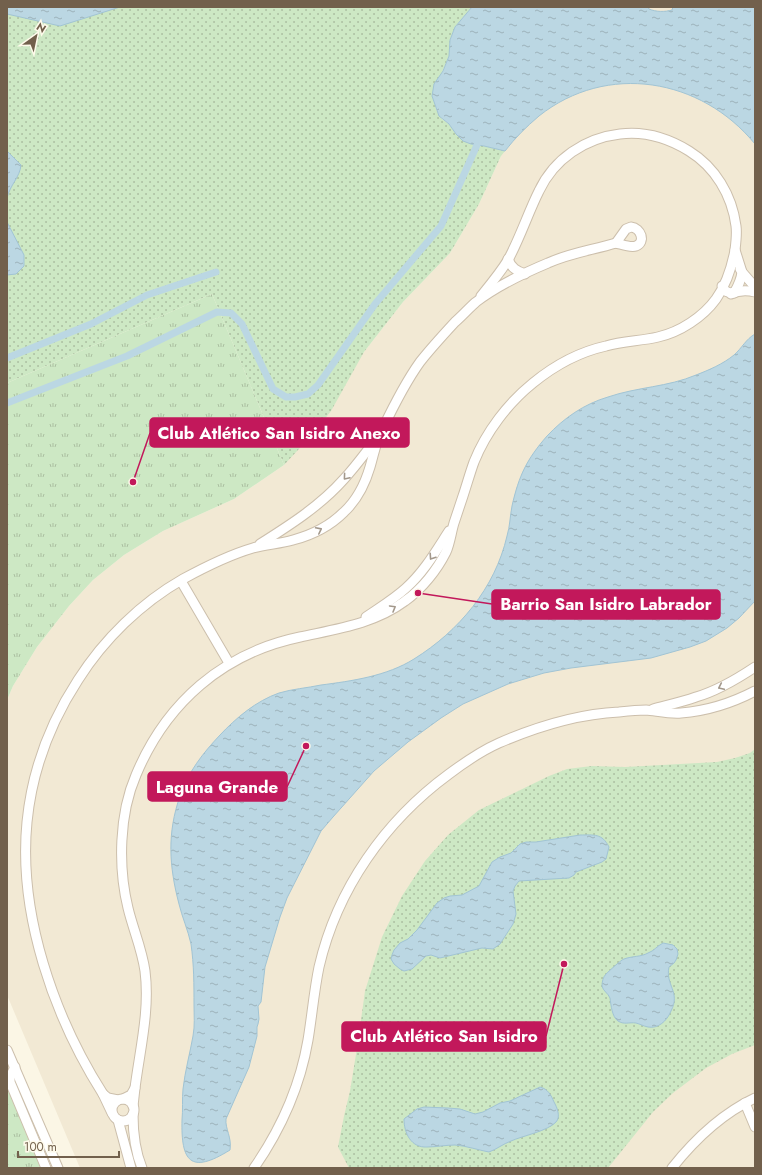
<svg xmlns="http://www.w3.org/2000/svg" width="762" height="1175" font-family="Jost,sans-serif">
  <defs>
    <pattern id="grass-dots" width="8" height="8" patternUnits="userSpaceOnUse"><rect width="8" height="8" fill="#cde8c4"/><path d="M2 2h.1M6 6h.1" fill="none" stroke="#abbfa1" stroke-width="1.8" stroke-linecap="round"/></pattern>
    <pattern id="park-tufts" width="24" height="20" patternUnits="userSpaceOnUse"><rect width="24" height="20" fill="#cde8c4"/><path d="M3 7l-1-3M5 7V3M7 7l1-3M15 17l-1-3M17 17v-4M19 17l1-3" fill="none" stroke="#abbfa1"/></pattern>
    <pattern id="water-ripples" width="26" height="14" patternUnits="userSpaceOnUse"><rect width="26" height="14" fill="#bbd7e3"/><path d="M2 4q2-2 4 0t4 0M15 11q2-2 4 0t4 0" fill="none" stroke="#9cb2ba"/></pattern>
  </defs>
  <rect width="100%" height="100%" fill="#fbf6e5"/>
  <!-- residential -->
  <polygon fill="#f2e9d4" points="472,7 755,7 755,1168 80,1168 7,995 7,700 13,686 37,647 69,606 93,580 124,555 163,531 234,499 284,465 364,352 403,302 450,253 479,204 501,156"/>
  <!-- grass -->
  <g fill="url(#grass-dots)">
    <polygon points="7,7 472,7 455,27 450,40 449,56 432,96 435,102 436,109 442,119 449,124 456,134 471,144 484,146 505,151 501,156 479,204 450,253 403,302 364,352 331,411 311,436 284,465 212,294 7,383"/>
    <polygon points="755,749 755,1045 732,1054 706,1068 673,1093 653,1112 608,1168 349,1168 338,1147 344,1116 350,1091 358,1042 365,991 382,937 402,896 425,861 448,835 479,810 549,776 567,769 592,766 625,767 717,762 735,758 750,753"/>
  </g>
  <!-- park -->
  <g fill="url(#park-tufts)">
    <polygon points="212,294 284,465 234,499 163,531 124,555 93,580 69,606 37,647 13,686 7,700 7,383"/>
    <polygon points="7,1080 44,1168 7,1168"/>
  </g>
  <!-- water -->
  <g fill="url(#water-ripples)" stroke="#a1c4d4">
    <polygon points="7,7 120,7 60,26 7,14"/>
    <path d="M472,7H648L649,9C656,12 665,12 672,10L673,7H755V144C701,78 607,62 539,116C526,127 515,138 505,151L484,146L471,144L463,141L456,134L449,124L439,116L432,96L434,84L443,71L449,56L450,40L455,27Z"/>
    <path d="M7,151L21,165C20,177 10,185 7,198Z"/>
    <polygon points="7,222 24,255 24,266 16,274 7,275"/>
    <path d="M755,334V601L739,618L727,628L706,641L690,647L651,658L571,668L544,673L508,684L463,704L441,718L408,742L374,771L333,817L321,831L287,898L280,917L265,967L261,1002L258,1006L259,1019L258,1024L257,1027V1036L249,1067L226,1119C225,1129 232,1137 230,1150C190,1175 181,1161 182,1120C183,1110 182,1099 183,1089C185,1071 190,1053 193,1036C195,1025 194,1016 194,1005C194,985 194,965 191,944C188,930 182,917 179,904C169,866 167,833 180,796C188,772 203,753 220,735C236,718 256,701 279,693C292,689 307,688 321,685C352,681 387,676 414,659C459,631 495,588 507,536C510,526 510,516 512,506C519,475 527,459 547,436C564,418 584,404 608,397C637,387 668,387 696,375C709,370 723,364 734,355C742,348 746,339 755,334Z"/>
    <path d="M580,835C594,835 602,833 609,847L606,859L602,862L576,872L574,875L569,878L519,881L515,886L513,891L516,914L513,924L500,944L493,949L482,948L440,958L431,955L426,956L412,969L404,971L400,969L394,964L391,959L392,955L394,950L400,943L408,939L417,930L437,903L444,898L450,896L462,895L479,886L492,862L500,857L511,853L520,844L526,842H536Z"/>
    <path d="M663,943L673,945L677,949L678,954L676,960L674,963L669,967C665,985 681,992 671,1011C667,1021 658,1029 648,1027C643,1026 640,1024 636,1023C629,1022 624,1025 618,1021C612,1017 611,1005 610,998C608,993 603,991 602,986C602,982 603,977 606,974C608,972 622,959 624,959C632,956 641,957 648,953C654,951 657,946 663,943Z"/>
    <path d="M540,1087C548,1089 551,1095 554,1102C557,1107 561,1117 556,1122C548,1131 522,1136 511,1141C503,1144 497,1149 489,1152C478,1150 467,1146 455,1145C446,1145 436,1147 427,1147C411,1148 404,1133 404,1119L417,1109L424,1107L448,1108L460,1109L475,1114L483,1112L500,1103L510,1101Z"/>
  </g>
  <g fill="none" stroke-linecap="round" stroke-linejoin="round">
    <!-- canal -->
    <g stroke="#bbd7e3" stroke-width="7">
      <polyline points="7,358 91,324 147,295 216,272"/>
      <polyline points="7,403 127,356 217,312 231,313 242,324 273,389 286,397 295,397 308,394 318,385 375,304 441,226 477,145"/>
    </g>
    <defs>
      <g id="minor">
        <path d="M631,227C641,228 646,242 636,246C630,248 621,244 616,243L626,229Z"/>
        <path d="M508,259C511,268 517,271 525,274"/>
        <path d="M722,286C725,292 728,293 734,293C738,286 741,281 742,272L740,269"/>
        <path d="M731,294C739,290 746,290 755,292"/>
        <path d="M481,296C490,285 500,273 508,260C520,238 528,213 539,191C554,159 585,138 620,134C644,131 668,138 689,151C715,167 732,195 736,226C737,233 736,242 735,250"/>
        <path d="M260,544C290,525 320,506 344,479C356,466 366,452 377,438"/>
        <polyline points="181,581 229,663"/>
        <path d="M366,617C379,608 394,599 406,588C424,572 436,551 449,531"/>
        <path d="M653,709C668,705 682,702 696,697C717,691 737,679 755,667"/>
        <polyline points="7,1050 58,1168"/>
        <polyline points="15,1067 10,1077 10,1082 46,1168"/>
        <path d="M135,1088C140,1049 150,1010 145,971C142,949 133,929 128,908C118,867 119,814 136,775C166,703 223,653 300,637C336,629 374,624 405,601C422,589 437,570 446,552C450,543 451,533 454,523C457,514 460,505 463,496C467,484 470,473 474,462C486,432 508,403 533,383C555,365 579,352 606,346C623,341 641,341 658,337C680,332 703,317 716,299C726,285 732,266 735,250L742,272L755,287"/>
        <path d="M103,1094C54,1017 18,914 27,822C32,771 50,723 78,680C104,639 141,603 183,579C205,567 229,555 253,548C266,544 280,544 293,540C312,535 330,526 344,512C357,500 365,484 370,467C374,454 376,440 383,428C394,405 405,383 420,362C431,348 443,335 455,322C462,316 469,308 476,302C497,286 524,273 548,263C570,253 593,250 616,243"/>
        <circle cx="123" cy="1110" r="11"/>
        <polyline points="123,1099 131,1095 135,1088 133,1106"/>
        <polyline points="745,1103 755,1127"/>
        <polyline points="112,1113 103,1094 108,1098 118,1100"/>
        <path d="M133,1114C133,1133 135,1151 142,1168"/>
        <polyline points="118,1120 131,1168"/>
        <path d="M254,1168C281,1129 300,1087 308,1040C312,1016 314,991 319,967C337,889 385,821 449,774C465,762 481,751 499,743C536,727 577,714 619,712C628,711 637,710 646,710C657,711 669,714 681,713C706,711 732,703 755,691"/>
        <path d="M672,1168C695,1139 721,1114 755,1098"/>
      </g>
    </defs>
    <!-- minor casing -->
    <use href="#minor" stroke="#ccbfac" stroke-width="11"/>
    <!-- minor -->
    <use href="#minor" stroke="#fff" stroke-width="9"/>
  </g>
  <!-- one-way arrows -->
  <defs><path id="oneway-chevron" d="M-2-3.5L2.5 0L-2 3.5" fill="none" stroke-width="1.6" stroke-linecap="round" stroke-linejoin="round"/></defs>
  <g stroke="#a3988b">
    <use href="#oneway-chevron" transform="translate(346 477) rotate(130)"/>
    <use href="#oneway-chevron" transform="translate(319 530) rotate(-27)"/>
    <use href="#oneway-chevron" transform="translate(432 557) rotate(124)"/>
    <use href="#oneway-chevron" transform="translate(393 608) rotate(-30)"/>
    <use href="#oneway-chevron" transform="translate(721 687) rotate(155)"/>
  </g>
  <!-- callouts -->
  <path fill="none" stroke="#c2185b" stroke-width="1.5" d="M133 482L150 433M418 593L492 604M306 746L287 787M564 964L546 1036"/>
  <g fill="#c2185b" stroke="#fefaeb" stroke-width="1.5">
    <circle cx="133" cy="482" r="4"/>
    <circle cx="418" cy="593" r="4"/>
    <circle cx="306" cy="746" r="4"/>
    <circle cx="564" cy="964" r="4"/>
  </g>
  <g fill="#c2185b" stroke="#c2185b" stroke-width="1.5">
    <rect x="150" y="418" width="259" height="29" rx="4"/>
    <rect x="492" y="590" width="228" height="29" rx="4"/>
    <rect x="148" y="772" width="139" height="29" rx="4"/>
    <rect x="342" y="1022" width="204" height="29" rx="4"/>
  </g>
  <g font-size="17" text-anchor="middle" font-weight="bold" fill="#fff">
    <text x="279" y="439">Club Atlético San Isidro Anexo</text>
    <text x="606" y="610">Barrio San Isidro Labrador</text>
    <text x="217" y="793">Laguna Grande</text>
    <text x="444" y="1042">Club Atlético San Isidro</text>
  </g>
  <!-- border -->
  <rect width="762" height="1175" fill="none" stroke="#72604c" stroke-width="16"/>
  <!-- north arrow -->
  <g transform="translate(36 36) rotate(33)" stroke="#fefaeb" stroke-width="3" paint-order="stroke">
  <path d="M0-3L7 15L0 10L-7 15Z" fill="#72604c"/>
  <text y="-6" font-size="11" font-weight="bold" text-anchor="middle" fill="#72604c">N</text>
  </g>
  <!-- scale -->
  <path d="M18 1151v6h101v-6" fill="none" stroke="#72604c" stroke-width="2"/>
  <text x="24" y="1151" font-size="12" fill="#72604c" stroke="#fefaeb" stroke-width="3" paint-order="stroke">100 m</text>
</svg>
